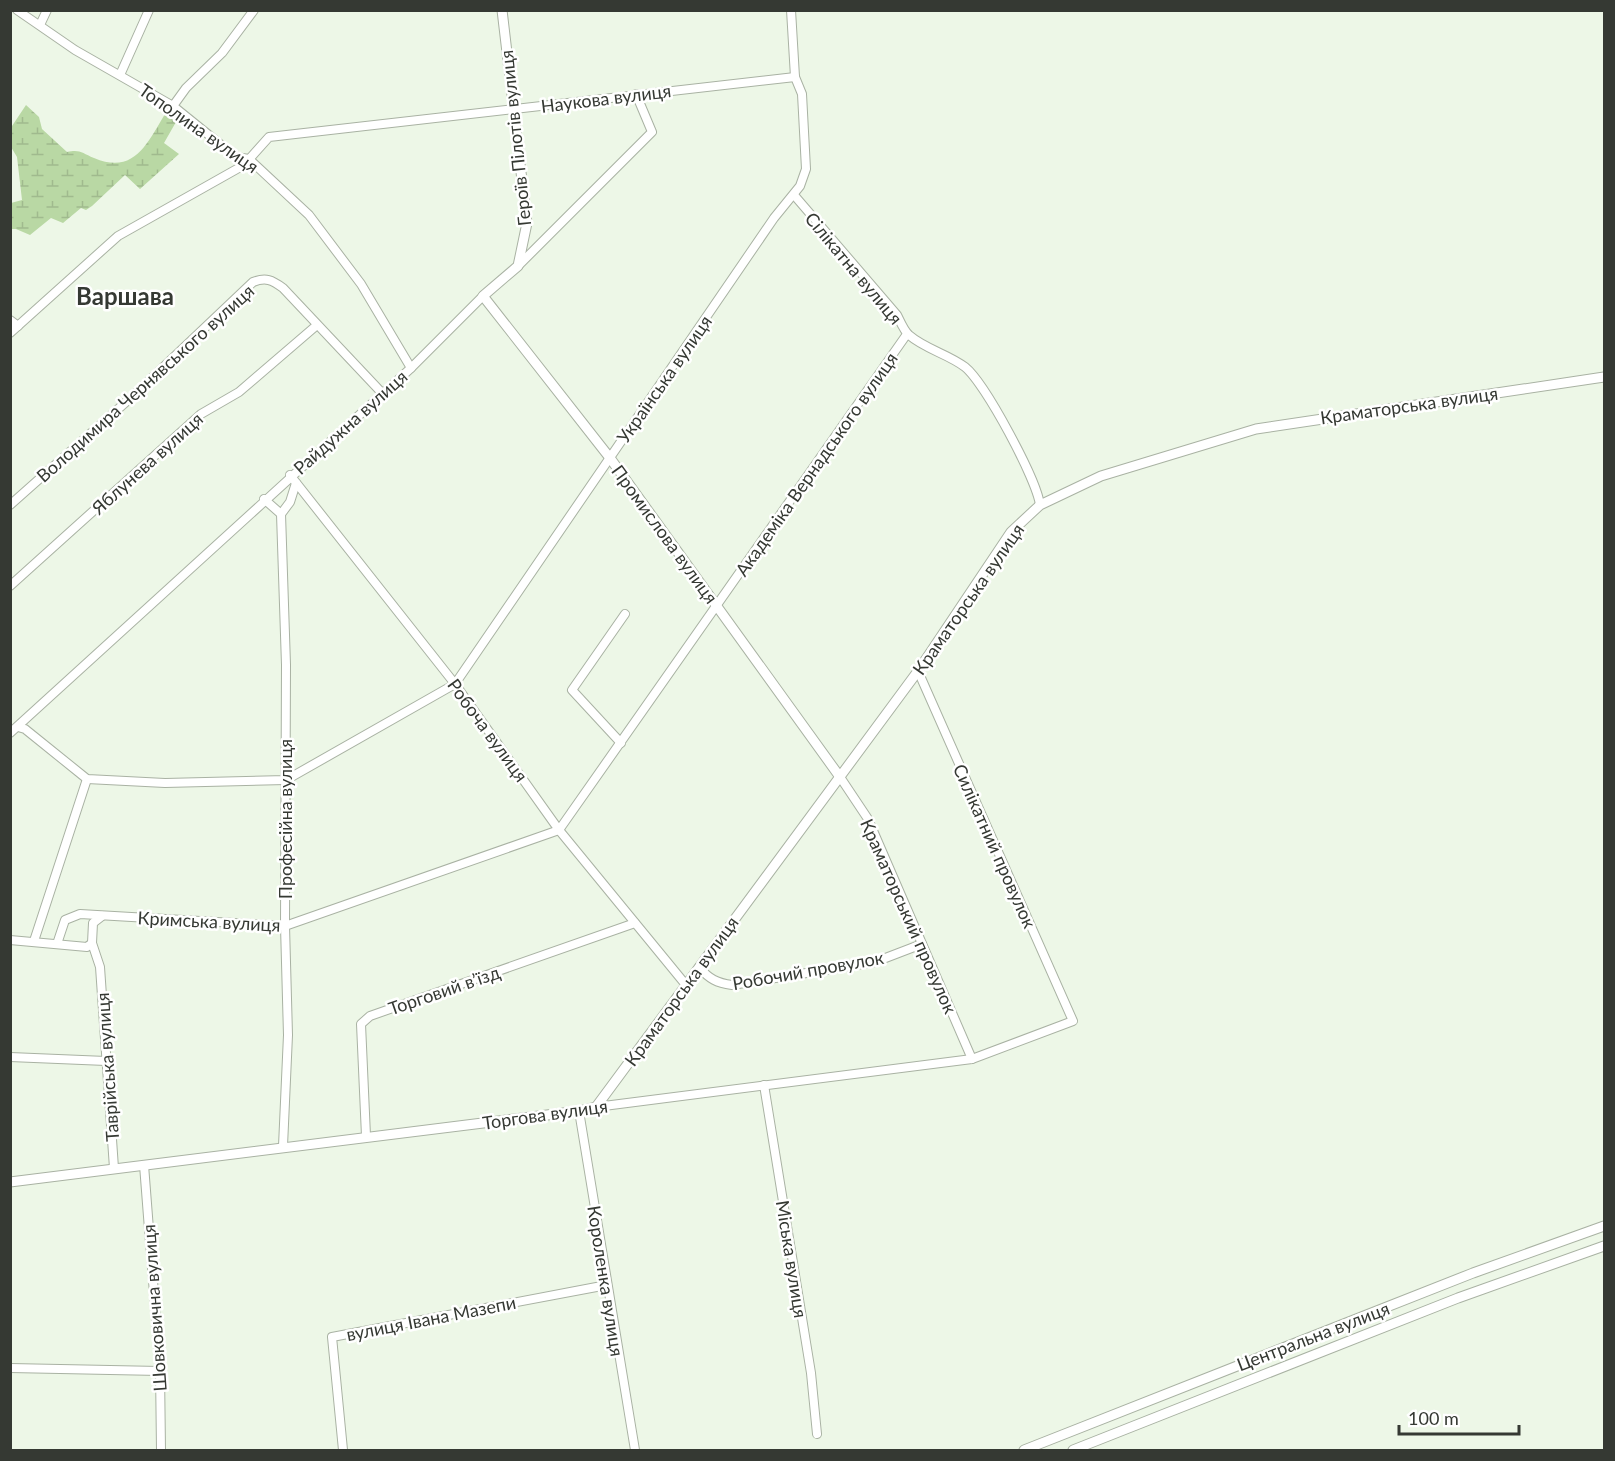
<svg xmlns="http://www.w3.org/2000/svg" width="1615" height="1461" font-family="Lato,sans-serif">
  <defs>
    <pattern id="wetland-marsh" width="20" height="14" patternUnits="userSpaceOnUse" patternTransform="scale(1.5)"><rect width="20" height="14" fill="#b9d8a4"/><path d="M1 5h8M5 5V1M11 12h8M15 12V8" fill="none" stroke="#a0ba8e"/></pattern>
  </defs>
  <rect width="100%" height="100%" fill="#edf7e7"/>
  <!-- wetland -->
  <path fill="url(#wetland-marsh)" d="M26,105L39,117L42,129L67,152C80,149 82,153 94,158C134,175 147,144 165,114L176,122L164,143L179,154L140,189L125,175L92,206L86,210L81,208L63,223L51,218L30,235L16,229H11V203L22,200L17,157L11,147L10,129Z"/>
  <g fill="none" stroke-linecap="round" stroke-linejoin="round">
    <defs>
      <g id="minor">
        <polyline points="17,10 75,50 173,106 236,157 249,159 309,215 361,284 411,368"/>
        <polyline points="40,25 47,10"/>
        <polyline points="120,75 149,10"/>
        <polyline points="173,106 186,88 222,53 254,10"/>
        <path d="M794,195L897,315C900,321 904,331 909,335C925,349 948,354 965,367C985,383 1037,480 1040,505"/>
        <polyline points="518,266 652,132 636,94"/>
        <polyline points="10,320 18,326"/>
        <polyline points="10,333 118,236 244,165 269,137 795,77"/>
        <polyline points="290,475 455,684 559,830 686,985"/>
        <polyline points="264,499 281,514 286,665 285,926 288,1035 283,1146"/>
        <path d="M10,505L135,394L253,282C266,277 272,280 283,288L382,393"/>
        <polyline points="281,514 290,502 296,483"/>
        <polyline points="10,586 201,414 239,392 317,325"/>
        <polyline points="18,727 25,729 87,779 165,783 286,780 455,684 774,218 800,186 806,169 802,94 795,77 791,10"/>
        <polyline points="10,733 411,368 483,296"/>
        <polyline points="621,743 572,690 625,614"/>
        <polyline points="840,777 868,819 972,1059"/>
        <polyline points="10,940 87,947 92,943 93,923 102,916"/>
        <polyline points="34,941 87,779"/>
        <polyline points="92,943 100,967 114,1168"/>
        <polyline points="57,944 65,920 80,914 285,926 559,830 907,334"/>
        <path d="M699,967C709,979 717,983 732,985L875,962L922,944"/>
        <polyline points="10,1057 106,1061"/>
        <polyline points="764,1085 811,1373 817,1434"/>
        <polyline points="596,1107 972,1059 1073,1021 918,671"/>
        <polyline points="579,1111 635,1450"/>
        <polyline points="366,1136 361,1024 370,1016 635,923"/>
        <polyline points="144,1165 160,1371 161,1450"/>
        <polyline points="10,1368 160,1371"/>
        <polyline points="343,1450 332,1337 607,1285"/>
      </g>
      <g id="tertiary">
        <polyline points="502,10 527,223 518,266 483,296 610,458 840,777"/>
        <polyline points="10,1182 579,1111 596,1107 918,671 1011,532 1040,505 1101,476 1256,429 1604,377"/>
        <polyline points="1024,1450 1473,1273 1604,1226"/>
        <polyline points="1073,1450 1458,1298 1604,1246"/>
      </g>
    </defs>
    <!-- minor casing -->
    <use href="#minor" stroke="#a9b2a3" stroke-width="10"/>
    <!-- tertiary casing -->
    <use href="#tertiary" stroke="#a9b2a3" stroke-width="11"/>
    <!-- minor -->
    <use href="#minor" stroke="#fff" stroke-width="8"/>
    <!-- tertiary -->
    <use href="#tertiary" stroke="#fff" stroke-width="9"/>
  </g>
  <g text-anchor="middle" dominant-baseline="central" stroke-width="5" stroke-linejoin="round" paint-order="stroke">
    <!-- street labels -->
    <g font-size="18" fill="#353933" stroke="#fff">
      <text transform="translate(606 98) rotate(-7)">Наукова вулиця</text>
      <text transform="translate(199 128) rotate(35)">Тополина вулиця</text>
      <text transform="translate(515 138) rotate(-96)">Героїв Пілотів вулиця</text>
      <text transform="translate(854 268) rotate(50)">Сілікатна вулиця</text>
      <text transform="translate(664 379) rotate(-55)">Українська вулиця</text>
      <text transform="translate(145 383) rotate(-42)">Володимира Чернявського вулиця</text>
      <text transform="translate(1409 405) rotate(-8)">Краматорська вулиця</text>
      <text transform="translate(350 422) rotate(-42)">Райдужна вулиця</text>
      <text transform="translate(147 463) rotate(-42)">Яблунева вулиця</text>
      <text transform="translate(816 464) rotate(-55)">Академіка Вернадського вулиця</text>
      <text transform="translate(665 534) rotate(54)">Промислова вулиця</text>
      <text transform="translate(968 599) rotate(-55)">Краматорська вулиця</text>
      <text transform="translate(488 730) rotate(54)">Робоча вулиця</text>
      <text transform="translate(285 819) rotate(-90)">Професійна вулиця</text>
      <text transform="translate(995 846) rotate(66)">Силікатний провулок</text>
      <text transform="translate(909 916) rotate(66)">Краматорський провулок</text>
      <text transform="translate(209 921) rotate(3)">Кримська вулиця</text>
      <text transform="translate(808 970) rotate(-10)">Робочий провулок</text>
      <text transform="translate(444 990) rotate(-19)">Торговий в’їзд</text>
      <text transform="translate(681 991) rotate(-54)">Краматорська вулиця</text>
      <text transform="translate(107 1067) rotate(-94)">Таврійська вулиця</text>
      <text transform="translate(545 1114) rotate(-8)">Торгова вулиця</text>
      <text transform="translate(792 1259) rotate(81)">Міська вулиця</text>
      <text transform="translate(606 1281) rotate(81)">Короленка вулиця</text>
      <text transform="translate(154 1308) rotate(-94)">Шовковична вулиця</text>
      <text transform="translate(431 1318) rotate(-11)">вулиця Івана Мазепи</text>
      <text transform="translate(1313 1336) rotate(-21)">Центральна вулиця</text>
    </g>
    <!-- district labels -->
    <g font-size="24" font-weight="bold" fill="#353933" stroke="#fff">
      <text x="125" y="295">Варшава</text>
    </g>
  </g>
  <!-- border -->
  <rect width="1615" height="1461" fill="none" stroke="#353933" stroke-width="24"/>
  <!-- scale -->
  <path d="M1399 1425v9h120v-9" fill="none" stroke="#353933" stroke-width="3"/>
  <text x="1408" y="1425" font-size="18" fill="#353933" stroke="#ffffff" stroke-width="4.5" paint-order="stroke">100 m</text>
</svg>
